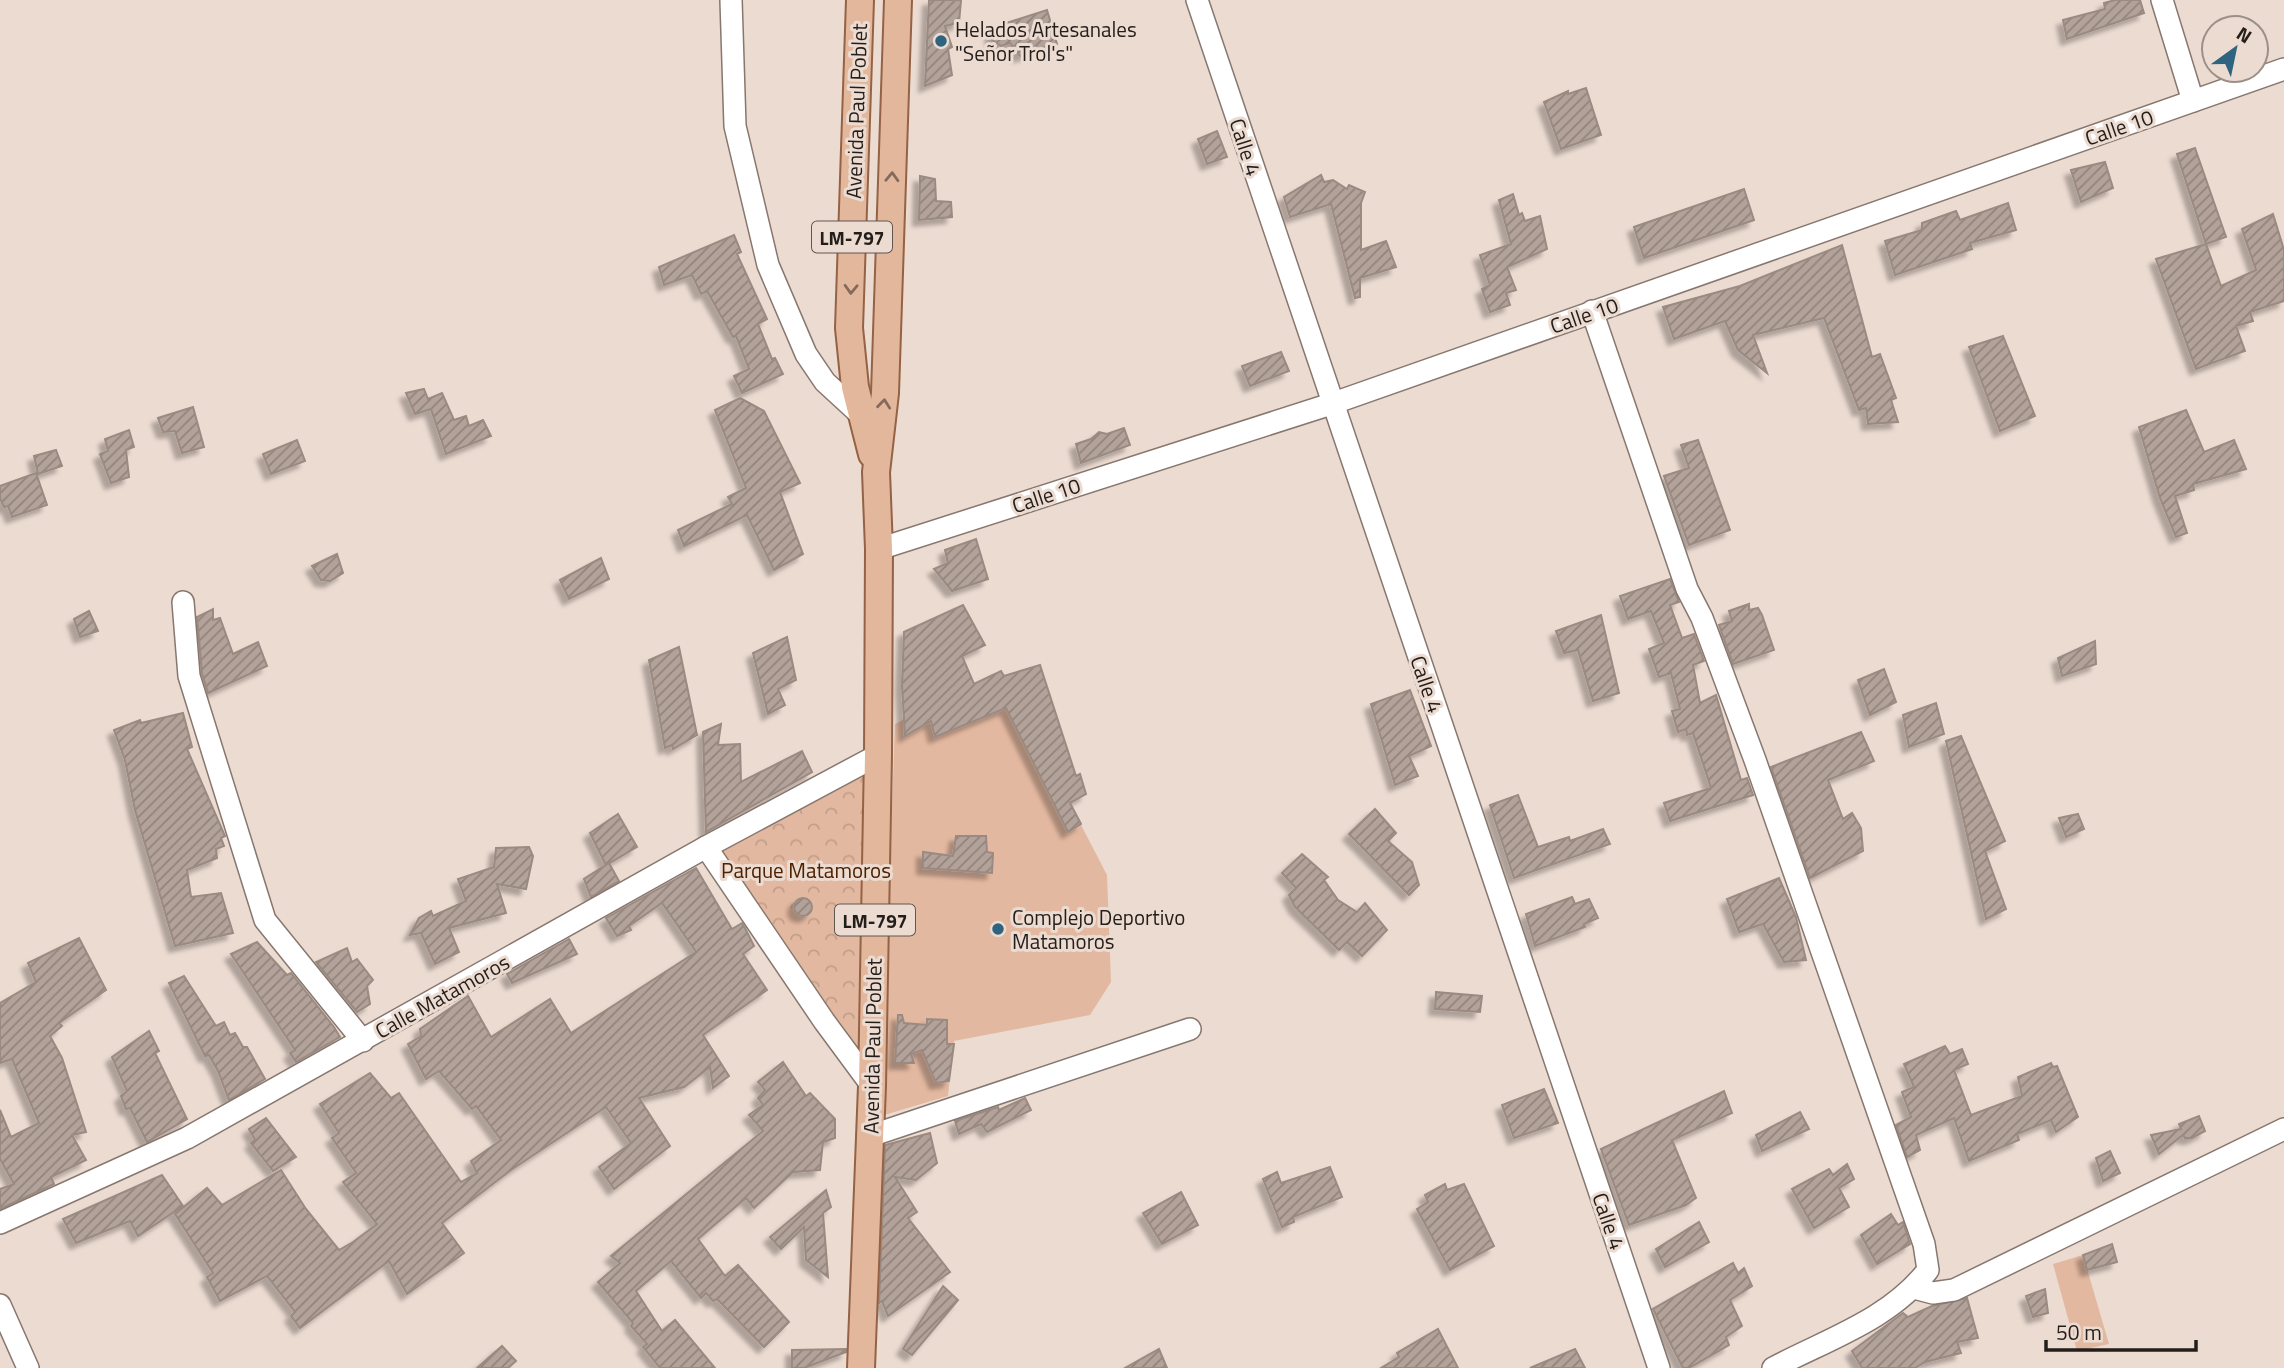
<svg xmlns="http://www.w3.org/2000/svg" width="2284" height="1368" font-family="'Titillium Web',sans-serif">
  <defs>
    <pattern id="park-crowns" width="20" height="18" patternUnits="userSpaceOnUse" patternTransform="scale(1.75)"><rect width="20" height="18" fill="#e3b8a0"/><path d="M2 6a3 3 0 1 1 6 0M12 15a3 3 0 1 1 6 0" fill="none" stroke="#c39e89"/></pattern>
    <pattern id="building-hatch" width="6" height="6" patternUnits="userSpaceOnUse" patternTransform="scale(1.75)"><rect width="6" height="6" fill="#b3a299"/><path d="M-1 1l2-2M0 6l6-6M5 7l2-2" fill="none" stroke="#91837c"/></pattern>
    <filter id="shadow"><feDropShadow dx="-6" dy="6" stdDeviation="2" flood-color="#0004"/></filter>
  </defs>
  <rect width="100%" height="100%" fill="#ecdbd1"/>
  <!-- park -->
  <polygon fill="url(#park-crowns)" points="871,767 861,1054 855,1057 715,846"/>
  <!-- garden -->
  <g fill="#e3b8a0">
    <polygon points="1001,671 1107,875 1111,982 1090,1015 954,1041 948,1096 881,1116 895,724"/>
    <polygon points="2083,1255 2109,1344 2077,1351 2053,1264"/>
  </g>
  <!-- building -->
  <g fill="url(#building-hatch)" stroke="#9a8a81" stroke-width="2" filter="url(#shadow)">
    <polygon points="929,0 961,0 959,23 945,26 952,47 948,49 952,75 925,86"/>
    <polygon points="2115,0 2140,0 2144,13 2067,39 2063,20 2105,9 2104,3"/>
    <polygon points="1047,10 1057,44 1020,56 1010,43 1001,46 992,40 991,28"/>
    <polygon points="1586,88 1601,135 1561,149 1544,102 1568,91 1568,94"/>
    <polygon points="1217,131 1227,157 1207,164 1198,139"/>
    <polygon points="2195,148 2226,237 2206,244 2177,154"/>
    <polygon points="2105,162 2113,188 2081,202 2071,170"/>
    <polygon points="1321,175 1324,182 1333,180 1347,189 1349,185 1365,192 1361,203 1361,250 1386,241 1396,267 1360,278 1360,297 1355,298 1331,204 1290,217 1284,197"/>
    <polygon points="920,176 935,179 936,201 951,202 952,217 919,220"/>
    <polygon points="1744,189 1754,220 1644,258 1634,227"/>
    <polygon points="1513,194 1519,215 1522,213 1525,221 1540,216 1547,249 1507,267 1516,290 1506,293 1510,305 1490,312 1482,289 1490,285 1480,255 1511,244 1499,200"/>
    <polygon points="2008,203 2016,230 1970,243 1972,249 1895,275 1885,241 1922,230 1922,223 1956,211 1960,220"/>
    <polygon points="2273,214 2284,250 2284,301 2250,312 2253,321 2236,326 2245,351 2196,369 2156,259 2206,244 2221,286 2256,270 2242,229"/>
    <polygon points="734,235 741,252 737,254 767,319 758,324 772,359 775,358 783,374 742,393 734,376 749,369 736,336 733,337 707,291 701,294 692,275 664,285 659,267"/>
    <polygon points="1842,245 1872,357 1880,354 1896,398 1891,400 1898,422 1868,424 1866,408 1859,410 1824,318 1753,335 1767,373 1738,350 1725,321 1674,339 1663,307 1740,286"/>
    <polygon points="2003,336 2035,416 2000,431 1969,347"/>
    <polygon points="1281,352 1289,371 1250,386 1242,366"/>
    <polygon points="424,389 428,399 442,393 454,420 466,416 469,426 483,420 491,436 446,454 431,409 415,414 406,393"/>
    <polygon points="740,398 764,411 800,483 780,492 803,554 774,570 747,515 684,546 678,530 732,504 728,497 746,488 715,410"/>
    <polygon points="193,407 204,447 182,453 175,431 163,432 158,418"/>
    <polygon points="2186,410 2204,452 2234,440 2246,469 2193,484 2194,490 2175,496 2187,533 2176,537 2160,498 2139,427"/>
    <polygon points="1124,428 1130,445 1081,463 1076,444 1091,439 1099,432 1107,434"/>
    <polygon points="129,430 134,447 126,450 129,477 111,483 100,454 108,451 105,439"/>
    <polygon points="297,440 305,461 271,474 263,454"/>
    <polygon points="1698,440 1730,530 1689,545 1664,476 1689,468 1681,445"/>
    <polygon points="56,450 62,466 38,474 34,456"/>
    <polygon points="36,473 47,505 12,517 8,506 4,507 0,498 0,486"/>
    <polygon points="976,539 988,579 952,591 934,569 948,563 945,550"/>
    <polygon points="337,554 343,573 330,581 321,580 312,566"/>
    <polygon points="601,558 609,579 569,599 560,580"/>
    <polygon points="1670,579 1679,602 1670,605 1682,638 1694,634 1704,661 1693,665 1700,703 1716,695 1741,780 1747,778 1753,795 1670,821 1664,803 1711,788 1693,733 1687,735 1686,729 1678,732 1672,711 1680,709 1671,673 1659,677 1649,649 1664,643 1651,611 1628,619 1620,596"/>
    <polygon points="1749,604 1749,610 1758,608 1762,615 1774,650 1733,664 1719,625 1732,621 1729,611"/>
    <polygon points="963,605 985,645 962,656 974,684 1001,671 1004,676 1040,665 1076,776 1080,774 1086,794 1070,803 1081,824 1068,832 1006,708 935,737 931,721 905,736 902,686 904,632"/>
    <polygon points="213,609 213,620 220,618 233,654 258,642 267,666 208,693 202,673 197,617"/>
    <polygon points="89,611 98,631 80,637 74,619"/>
    <polygon points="1601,615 1619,693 1593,701 1578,650 1564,653 1556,631"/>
    <polygon points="787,637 796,680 778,689 785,705 768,714 753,653"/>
    <polygon points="2095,641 2096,664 2062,676 2058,658"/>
    <polygon points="679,647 697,735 673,749 672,745 665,748 649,660"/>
    <polygon points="1884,669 1896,702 1870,715 1858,680"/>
    <polygon points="1410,690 1431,746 1409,756 1418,776 1395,785 1371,704"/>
    <polygon points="1936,703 1944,734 1909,747 1903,715"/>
    <polygon points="183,713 192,747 187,749 225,836 221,838 224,846 216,849 217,858 187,870 191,897 221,893 233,933 175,946 135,810 125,760 114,730 140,720 141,723"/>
    <polygon points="721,724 718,745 740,744 741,782 802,751 812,772 706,832 703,732"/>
    <polygon points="1861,732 1874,761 1828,780 1843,819 1852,813 1861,828 1863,851 1810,878 1771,767"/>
    <polygon points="1961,736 2005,841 1985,851 2006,909 1986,919 1946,741"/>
    <polygon points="1518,795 1538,847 1569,837 1570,841 1603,829 1610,844 1514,878 1490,805"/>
    <polygon points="1375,809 1396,833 1388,841 1412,862 1419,885 1409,895 1349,834"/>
    <polygon points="618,814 637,847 606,865 590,833"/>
    <polygon points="2078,814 2084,829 2066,837 2059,818"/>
    <polygon points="956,836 986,836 987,852 993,853 992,873 923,868 923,852 953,856"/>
    <polygon points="529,847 533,856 526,889 497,884 506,913 449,928 459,952 435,964 421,933 410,935 419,918 431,911 433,916 466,901 458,879 494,867 496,848"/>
    <polygon points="1302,854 1328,877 1324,880 1338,900 1357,912 1365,903 1387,930 1362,956 1347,942 1339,950 1295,907 1289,895 1296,888 1282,873"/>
    <polygon points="609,863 619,881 591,897 584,879"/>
    <polygon points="696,868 732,929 742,923 745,928 754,946 743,954 767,990 703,1035 729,1076 713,1088 710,1067 684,1087 639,1098 670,1146 614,1189 599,1167 631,1143 606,1107 511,1170 442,1223 464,1253 407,1294 389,1261 300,1328 291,1316 295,1312 267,1276 220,1301 207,1277 213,1273 175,1214 207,1188 222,1205 281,1170 306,1209 339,1250 353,1242 377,1224 343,1182 356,1173 332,1138 339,1133 320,1104 370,1073 391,1098 399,1093 461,1182 477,1173 471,1161 501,1140 476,1106 472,1109 439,1071 426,1079 408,1044 421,1036 420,1029 468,996 491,1037 550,999 571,1033 696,952 662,903 629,926 631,930 617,936 606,918"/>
    <polygon points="1779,878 1796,917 1806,960 1784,962 1763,924 1739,932 1727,899"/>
    <polygon points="1572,897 1575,904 1589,899 1598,918 1584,924 1585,927 1535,946 1526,914"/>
    <circle cx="803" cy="907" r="9"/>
    <polygon points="79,938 106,990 59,1023 62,1026 50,1036 62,1058 86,1132 72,1135 86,1160 51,1177 54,1184 0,1209 0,1189 14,1184 0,1159 0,1110 11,1137 39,1123 12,1059 0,1063 0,1003 36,982 28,963"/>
    <polygon points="569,939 577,954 512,983 507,974"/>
    <polygon points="257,942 287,975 291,973 334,1027 340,1037 296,1062 290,1053 295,1050 231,954"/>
    <polygon points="347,948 352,962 357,959 373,980 367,986 370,1004 357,1012 316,962"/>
    <polygon points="184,976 216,1026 224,1022 230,1035 235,1033 243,1047 247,1047 265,1079 229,1100 218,1071 209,1055 205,1056 169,983"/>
    <polygon points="1436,992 1482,996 1480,1012 1435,1009"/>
    <polygon points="898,1015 902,1015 904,1023 927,1025 927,1019 947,1020 947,1044 954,1044 949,1081 936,1083 922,1050 911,1054 914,1063 895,1063"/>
    <polygon points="149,1031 159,1051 155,1053 187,1119 147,1142 130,1108 126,1109 121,1096 127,1091 112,1057"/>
    <polygon points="1945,1046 1950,1054 1962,1049 1968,1064 1954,1070 1971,1115 2022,1096 2018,1077 2051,1063 2053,1067 2057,1066 2078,1117 2056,1132 2051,1120 2017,1134 2019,1140 1969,1161 1954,1118 1916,1135 1920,1150 1907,1157 1896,1125 1911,1117 1902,1092 1914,1087 1904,1064"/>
    <polygon points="783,1062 806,1096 810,1093 835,1119 835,1138 823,1142 820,1170 793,1172 754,1208 746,1198 698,1239 725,1276 738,1265 789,1322 764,1347 717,1299 713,1301 706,1293 701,1298 671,1261 636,1291 662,1331 675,1320 715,1368 660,1368 643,1347 647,1344 631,1326 633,1323 598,1282 620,1263 611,1256 763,1131 749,1115 763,1105 758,1098 765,1090 758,1082"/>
    <polygon points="1544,1089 1558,1123 1514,1138 1502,1105"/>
    <polygon points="1724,1091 1732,1113 1672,1140 1696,1198 1686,1205 1629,1225 1601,1149"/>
    <polygon points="1025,1098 1031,1110 987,1132 981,1124 959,1134 955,1121 998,1107 999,1110"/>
    <polygon points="1800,1112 1809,1129 1762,1151 1756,1135"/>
    <polygon points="2199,1116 2205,1131 2192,1138 2185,1138 2183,1135 2159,1154 2151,1135 2181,1129 2179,1124"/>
    <polygon points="266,1118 296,1157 273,1171 251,1143 255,1140 249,1129"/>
    <polygon points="930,1133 937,1163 916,1180 895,1177 917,1212 908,1218 950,1272 888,1316 882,1301 879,1303 885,1145"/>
    <polygon points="2110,1151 2120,1173 2103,1181 2096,1158"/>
    <polygon points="1847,1164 1854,1179 1839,1188 1849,1207 1814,1228 1792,1189 1829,1169 1833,1175"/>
    <polygon points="1330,1167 1342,1197 1293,1217 1294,1222 1282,1227 1263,1179 1277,1172 1281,1183"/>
    <polygon points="162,1175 183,1206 138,1236 130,1221 76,1243 63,1219"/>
    <polygon points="1445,1184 1447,1190 1464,1184 1494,1246 1450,1270 1417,1209 1428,1202 1425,1195"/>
    <polygon points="826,1190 831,1207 823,1213 828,1277 806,1260 804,1227 781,1249 770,1237"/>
    <polygon points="1181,1192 1198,1225 1162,1244 1143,1213"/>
    <polygon points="1891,1214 1898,1225 1903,1222 1910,1244 1877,1264 1861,1235"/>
    <polygon points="1699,1222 1709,1242 1665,1267 1656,1249"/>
    <polygon points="2112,1244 2117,1262 2087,1270 2083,1255"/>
    <polygon points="1733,1263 1738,1273 1744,1268 1752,1286 1730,1300 1742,1326 1726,1337 1729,1345 1689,1368 1683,1368 1653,1309"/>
    <polygon points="943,1286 958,1300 912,1355 903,1349"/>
    <polygon points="2045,1289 2048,1313 2033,1317 2026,1296"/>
    <polygon points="1967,1298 1978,1338 1957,1342 1961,1353 1925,1362 1915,1368 1862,1368 1852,1351 1903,1313 1908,1317 1932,1306"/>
    <polygon points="1438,1329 1458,1368 1381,1368 1399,1357 1397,1353"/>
    <polygon points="502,1346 516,1361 508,1368 477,1368"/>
    <polygon points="846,1349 846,1352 804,1368 792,1368 792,1350"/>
    <polygon points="1159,1349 1167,1368 1125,1368"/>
    <polygon points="1575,1349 1585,1368 1530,1368"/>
  </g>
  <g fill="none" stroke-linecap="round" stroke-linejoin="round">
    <defs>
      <g id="minor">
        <polyline points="731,0 735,126 768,265 806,354 825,382 862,416"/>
        <polyline points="1197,0 1659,1368"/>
        <polyline points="2162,0 2193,101"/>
        <path d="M1592,311L1687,589L1702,618L1755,760L1924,1244L1928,1270C1889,1320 1828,1339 1773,1368"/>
        <polyline points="879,549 1331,404 2284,69"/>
        <polyline points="183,602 189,676 265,920 363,1041"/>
        <polyline points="706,847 824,1021 872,1086"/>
        <polyline points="870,1136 1190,1029"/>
        <polyline points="0,1223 187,1138 706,847 878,755"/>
        <polyline points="1914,1288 1933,1293 1954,1290 2284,1129"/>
        <polyline points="0,1305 28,1368"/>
      </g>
      <g id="major">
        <polyline points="860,0 849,328 855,387 872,454"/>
        <polyline points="861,1368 872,1086 878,755 879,549 876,472 885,393 898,0"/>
      </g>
    </defs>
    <!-- minor casing -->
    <use href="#minor" stroke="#87776e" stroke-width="24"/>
    <!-- major casing -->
    <use href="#major" stroke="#946244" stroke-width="30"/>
    <!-- minor -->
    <use href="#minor" stroke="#fff" stroke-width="21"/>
    <!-- major -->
    <use href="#major" stroke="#e3b79c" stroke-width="26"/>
  </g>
  <!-- one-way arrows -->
  <defs><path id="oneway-chevron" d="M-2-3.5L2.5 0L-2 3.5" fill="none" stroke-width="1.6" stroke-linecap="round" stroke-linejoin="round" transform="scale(1.75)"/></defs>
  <g stroke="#846a5c">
    <use href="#oneway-chevron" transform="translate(892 177) rotate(-88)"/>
    <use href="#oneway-chevron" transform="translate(851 289) rotate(92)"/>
    <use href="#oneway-chevron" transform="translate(884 404) rotate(-84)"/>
  </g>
  <!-- markers -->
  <g fill="#2f6480" stroke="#ecdbd1" stroke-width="2.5">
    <circle cx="941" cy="41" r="7"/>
    <circle cx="998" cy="929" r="7"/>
  </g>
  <g text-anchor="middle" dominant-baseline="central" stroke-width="6" stroke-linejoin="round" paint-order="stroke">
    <!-- shield labels -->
    <g fill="#ecdbd1" stroke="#605752" stroke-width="2">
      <rect x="812" y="221.5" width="80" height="31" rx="5"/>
      <rect x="835" y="904.5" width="80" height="31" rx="5"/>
    </g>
    <g font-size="19" font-weight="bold" fill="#241e1b">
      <text x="852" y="237">LM-797</text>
      <text x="875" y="920">LM-797</text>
    </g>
    <!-- poi labels -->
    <g font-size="21" fill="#241e1b" stroke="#ecdbd1" text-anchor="start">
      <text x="955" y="29">Helados Artesanales<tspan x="955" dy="24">"Señor Trol's"</tspan></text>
      <text x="1012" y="917">Complejo Deportivo<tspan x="1012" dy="24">Matamoros</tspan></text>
    </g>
    <!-- street labels -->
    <g font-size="21" fill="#241e1b" stroke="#ecdbd1">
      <text transform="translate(856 111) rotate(-88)">Avenida Paul Poblet</text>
      <text transform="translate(2119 127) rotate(-19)">Calle 10</text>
      <text transform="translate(1246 147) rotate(72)">Calle 4</text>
      <text transform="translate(1584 315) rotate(-19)">Calle 10</text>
      <text transform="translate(1046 495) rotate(-18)">Calle 10</text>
      <text transform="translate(1427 684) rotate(71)">Calle 4</text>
      <text transform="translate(442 996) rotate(-29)">Calle Matamoros</text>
      <text transform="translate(872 1046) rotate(-89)">Avenida Paul Poblet</text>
      <text transform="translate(1609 1221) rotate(71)">Calle 4</text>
    </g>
    <!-- park labels -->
    <g font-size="21" fill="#4d2102" stroke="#ecdbd1">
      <text x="806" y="870">Parque Matamoros</text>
    </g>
  </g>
  <!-- north arrow -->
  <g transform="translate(2235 49) rotate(33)"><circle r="33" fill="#ecdbd1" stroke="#9c8f88" stroke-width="2"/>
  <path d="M0-5L12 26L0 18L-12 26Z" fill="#2f6480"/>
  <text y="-10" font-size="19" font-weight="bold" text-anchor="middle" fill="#241e1b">N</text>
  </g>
  <!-- scale -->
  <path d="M2046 1340v10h150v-10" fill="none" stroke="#241e1b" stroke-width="3.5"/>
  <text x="2056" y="1340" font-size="21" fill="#241e1b" stroke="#ecdbd1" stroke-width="5" paint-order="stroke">50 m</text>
</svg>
